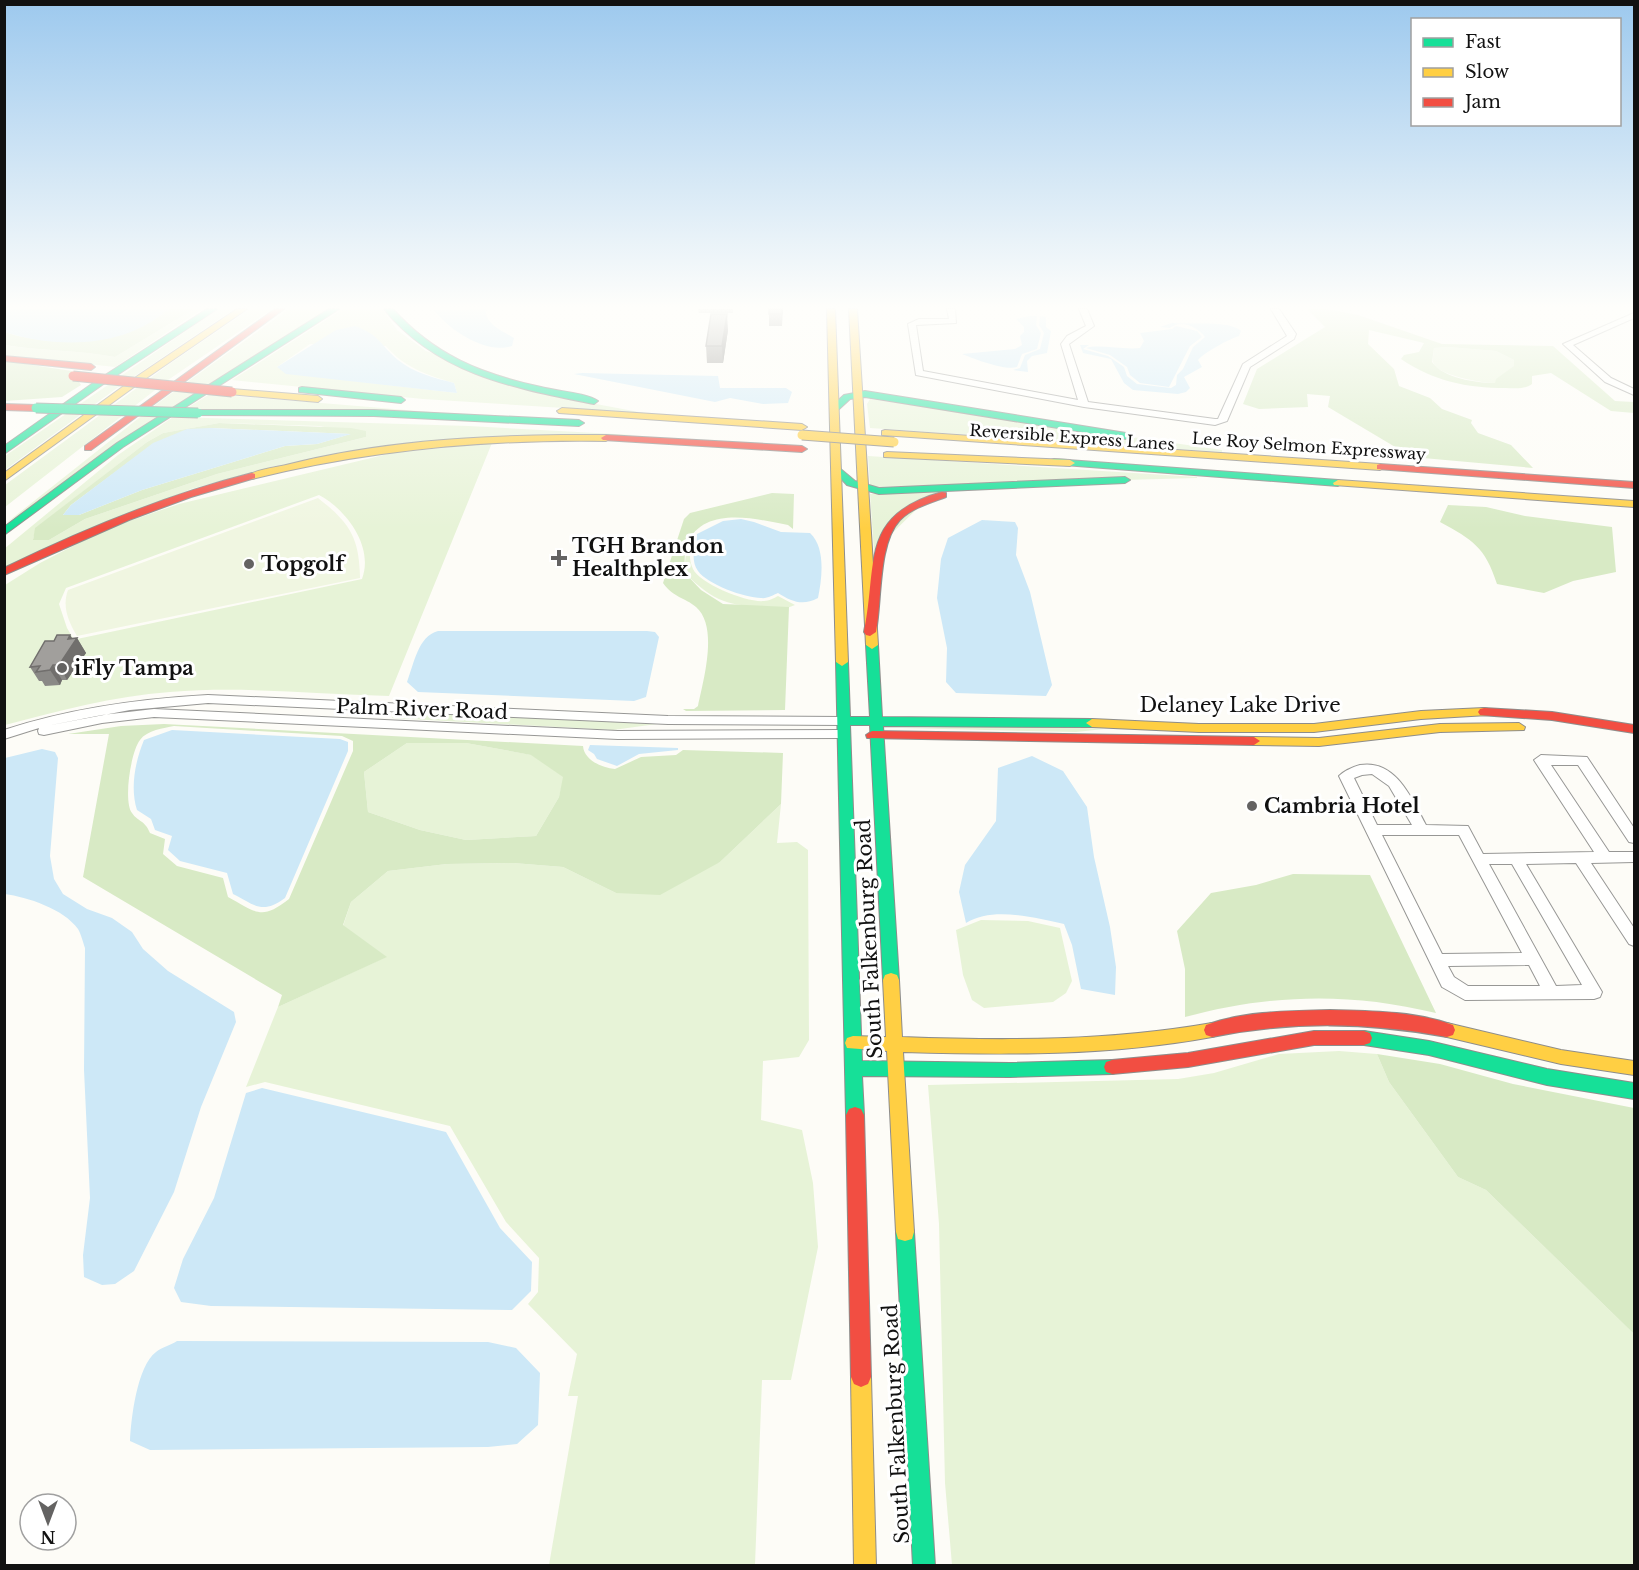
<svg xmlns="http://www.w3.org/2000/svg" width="1639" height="1570" font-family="'Libre Baskerville',serif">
  <rect width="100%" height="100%" fill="#fdfcf7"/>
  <!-- green -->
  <g fill="#e7f3d7" fill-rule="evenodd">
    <path d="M194,309H202L115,367L5,355L4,345C41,351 78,350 115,357Z"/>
    <polygon points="218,309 234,309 117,388 5,470 5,456"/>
    <polygon points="250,309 272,309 168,380 5,507 5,485 168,365"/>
    <polygon points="289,309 329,309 5,524 154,406"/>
    <path d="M343,309H382L397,330L426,351L580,401L644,413L423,399L232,380ZM310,344L386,346C405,368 427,375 454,383L457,393L345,380L277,367Z"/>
    <path d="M1448,347L1496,351L1514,360V367L1495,383C1483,383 1437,376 1433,362C1432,359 1434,353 1434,348Z"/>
    <polygon points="210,394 528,420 184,410"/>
    <polygon points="870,399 1222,450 1222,452 870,428 867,404"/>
    <path d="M173,417L469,426L633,435L503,437L275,466L191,489L5,570L4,549L118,455ZM219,423L320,426L366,437L217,474L85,519L49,540L33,539L36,528L147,442L163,433Z"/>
    <path d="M492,443L389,696C317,694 243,686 170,692C113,696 59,711 5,725V585L40,563L106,529L179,504L392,453ZM319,495C347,510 374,547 362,579L77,639L73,638L67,628L59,604L66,588Z"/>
    <polygon points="868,456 1197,477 1197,478 870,487"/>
    <polygon points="946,490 929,497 874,551 870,494"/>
    <path d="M692,537C690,549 688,558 693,569C700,584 748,603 764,601C769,601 774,598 778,596L795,605L787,608C736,604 722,611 684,572L687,544Z"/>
    <polygon points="402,711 664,723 613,730 392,718 393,713"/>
    <polygon points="1045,726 1104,729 1076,732 901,728"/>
    <polygon points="407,743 466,743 532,755 564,777 559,797 536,836 466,840 420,830 368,812 364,772"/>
    <polygon points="781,804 777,843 797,842 808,850 809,1040 799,1057 763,1061 761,1120 802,1130 813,1183 818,1247 791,1380 762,1380 755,1565 549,1565 578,1396 568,1396 577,1354 528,1304 538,1292 539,1258 506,1222 450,1126 265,1082 246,1087 278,1007 386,957 343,926 351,902 388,871 447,864 513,863 563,867 616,893 720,862"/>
    <polygon points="981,920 1028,921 1060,928 1072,981 1066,993 1053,1002 984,1008 972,1000 963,975 956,930"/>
    <polygon points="1339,1051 1377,1054 1389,1082 1458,1177 1486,1190 1634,1334 1634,1565 952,1565 945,1483 939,1224 928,1085 1178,1079 1214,1073 1279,1054"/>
  </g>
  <!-- forest -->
  <g fill="#d8eac5" fill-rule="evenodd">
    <path d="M168,309H194L115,357C78,350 41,351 5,345L4,332C54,348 129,345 168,309Z"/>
    <path d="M1307,309H1328L1358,315L1442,344L1553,346L1615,401L1634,402V413L1611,411L1551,373L1532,376V384C1524,390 1514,388 1505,388C1467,388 1433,381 1401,359L1404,355L1419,352L1424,343L1369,330L1368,344L1394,369L1399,386L1430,398L1442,409L1472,420L1471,423L1478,433L1511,445L1533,468L1412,457L1328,407L1330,396L1307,394L1308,407L1259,409L1243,404L1257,369L1325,327ZM1448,347L1496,351L1514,360V366L1496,379L1495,383C1476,383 1443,378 1432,362L1434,348Z"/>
    <polygon points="5,361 72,371 81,385 62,397 5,401"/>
    <path d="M219,423L351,428L366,431V437L217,474L85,519L49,540H33L35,528L147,442L163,433ZM211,428L350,434L317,444L285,446L142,490L79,515H63L71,505L137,456Z"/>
    <path d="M772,493L794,494L793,529L788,525C756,519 704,505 687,544C684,552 685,563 684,572L701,590L723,604L789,607L785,710L686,711L683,709H694L698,706C703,681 719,627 696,607C684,597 674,598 663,583L684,519L690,513Z"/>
    <path d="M1448,505L1486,507L1525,516L1612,527L1616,572L1573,581L1544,593L1497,584C1485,547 1473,540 1440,522Z"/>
    <path d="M164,724L583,746C584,760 602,768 615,769L641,757L676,755L683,750L783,753L781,804L720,862L660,895L616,893L563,867L513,863L447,864L388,871L351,902L343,925L387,957L278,1007L282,995L83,877L109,734H68L121,726ZM174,726L342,736L353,741V751L289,899C261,921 256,912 228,897L223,878L177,866L163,854L165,839L150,833C145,820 138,822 132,813C123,801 131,751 140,740C147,730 164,728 174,726ZM407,743H466L531,755L563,777L559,797L536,836L466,840L420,830L368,812L364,772Z"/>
    <path d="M1293,874L1370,875L1436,1013C1349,992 1271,994 1185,1017V969L1177,931L1211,893L1256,885Z"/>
    <polygon points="1377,1054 1440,1064 1513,1084 1634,1108 1634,1334 1486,1190 1458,1177 1389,1082"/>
  </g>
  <!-- pitch -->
  <path fill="#f0f6e1" d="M318,498C350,523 359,537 360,578L77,636C68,621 62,606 68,590Z"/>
  <!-- water -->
  <g fill="#cde8f7">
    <path d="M5,309H168C126,348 57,349 5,332Z"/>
    <path d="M486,309C485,325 503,331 514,338L512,346C486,355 448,329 434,310Z"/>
    <path d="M1030,316H1037L1036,325L1041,333L1037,349L1022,354L1017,367C1006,371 974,359 962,354L1015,349L1022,345L1020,336L1024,332V327L1016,319Z"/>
    <polygon points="1040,316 1046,317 1046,327 1051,331 1047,353 1032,356 1027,361 1028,372 1013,370 1020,368 1025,355 1040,349 1044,333 1039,325"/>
    <path d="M1172,323C1189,325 1230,320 1241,331L1239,336C1229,339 1205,352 1198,360L1202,367L1184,377L1190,388L1186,392L1178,394L1133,390L1124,383L1111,359L1083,353L1080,345H1089L1083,349L1108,356L1124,367L1127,376L1137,384L1171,388L1176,385L1177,375L1183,369L1193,347L1205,337C1197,327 1181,319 1170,328L1160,327Z"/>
    <path d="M355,326C380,335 380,345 398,360C414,373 435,378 454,383L457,393L286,374L277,367L336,330Z"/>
    <path d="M1176,326L1197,331L1202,337L1190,346L1169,387L1140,383L1130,375L1127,367L1110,355L1086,348C1099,344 1123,350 1140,348L1144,341L1140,333L1172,329Z"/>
    <polygon points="582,373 718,376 720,388 786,388 792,392 788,403 763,404 730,398 715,402 574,374"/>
    <polygon points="211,428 351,434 317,444 285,446 142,490 79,515 63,515 71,505 153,443 187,429"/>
    <path d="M741,519L754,522L781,532L810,533C826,548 822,578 818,598C803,606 792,602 778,593C773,595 767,599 761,598C745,598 707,584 698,571C690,560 695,546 697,534L723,521Z"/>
    <polygon points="982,520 1015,522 1018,528 1016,555 1030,592 1052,685 1046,696 956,693 946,682 947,648 937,598 941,559 948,538"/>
    <path d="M438,631H647L655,632L659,637L646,697L634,701L418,692L407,682C414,664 418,636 438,631Z"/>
    <path d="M172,730L340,739L348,742V751L285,898C262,915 255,905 233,894L227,873L180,861L168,850L172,836L155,830L151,819L137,810C130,788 135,762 144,740Z"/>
    <polygon points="590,745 678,748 678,750 639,754 617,766 597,759 594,754 588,750"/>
    <path d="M42,749L55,752L58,758L50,856L54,879L63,894L87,909L112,918L132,932L143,949L168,971L234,1012L236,1022L201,1107L174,1192L134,1271L115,1284L102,1285L84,1277L83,1255L90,1198L84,1070L85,948C83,942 81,934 78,929C64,909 27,897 5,894V758Z"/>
    <path d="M1032,756L1063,771L1087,807L1094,857L1110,927L1116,967L1115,995L1081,989L1072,945L1064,924C1035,918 993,906 966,923L959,892L965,865L996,821L998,768Z"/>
    <polygon points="262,1088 446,1132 500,1228 532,1262 531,1291 512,1310 211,1306 181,1302 174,1288 183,1259 214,1198 246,1093"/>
    <path d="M177,1341L488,1342L516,1348L540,1373L538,1425L517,1444L488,1447L150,1450L130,1441C131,1419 137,1366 156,1352C162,1347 171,1345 177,1341Z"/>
  </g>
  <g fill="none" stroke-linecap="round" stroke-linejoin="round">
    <defs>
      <g id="street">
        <polygon points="947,309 955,309 956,323 916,325 923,371 1078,400 1061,344 1067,336 1086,326 1079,309 1087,309 1094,326 1069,344 1088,402 1215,419 1218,419 1243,364 1287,336 1271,309 1279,309 1296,334 1294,339 1250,367 1227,421 1215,425 1084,407 916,375 908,324 919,319 949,319"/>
        <polygon points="1634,313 1634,318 1573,345 1611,378 1634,389 1634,395 1605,382 1563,344"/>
        <path d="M208,695L668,716L843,717L849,721L843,725L668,724L208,703L130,710L46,726L102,715L154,709L618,731L844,730L850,734L844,738L618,739L154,717L102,723L44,735L39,734L38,731L39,728L4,739V730C71,708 138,699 208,695Z"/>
        <path d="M1541,755L1587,757L1634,828V843L1629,842L1578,765H1551L1609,852H1634V862L1591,863L1634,928V946L1629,944L1576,863L1526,864L1602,992L1600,997L1594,999L1465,1000L1442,987L1339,776C1344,771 1353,767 1360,765C1396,759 1412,799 1426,825L1468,826L1483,854L1594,852L1534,760ZM1372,774L1389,786L1412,825H1377L1354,778L1362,775ZM1382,835H1459L1522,953L1442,954ZM1489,864H1512L1582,985L1556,986ZM1529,965L1540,986H1468L1454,977L1448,966Z"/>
      </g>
      <g id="fast">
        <polygon points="207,309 217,309 102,385 4,454 4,446 96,381"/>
        <polygon points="329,309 339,309 123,447 4,535 4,527 117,443"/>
        <path d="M384,309H393C434,355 481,374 541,387C556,391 587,393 598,401L594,404C515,388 438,375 384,309Z"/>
        <polygon points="302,387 401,397 405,400 401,403 299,392 299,388"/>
        <polygon points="865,391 1126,433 1131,436 1126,439 865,397 850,399 838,410 830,408 844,395"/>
        <polygon points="198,410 374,410 579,420 584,423 579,426 374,416 195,415 195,411"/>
        <polygon points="1054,459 1338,480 1343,483 1338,486 1051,464 1051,460"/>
        <polygon points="837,466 855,481 879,488 1125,477 1130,480 1125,483 879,494 847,485 832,469"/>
        <polygon points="872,641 878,645 882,717 1092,719 1098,723 1092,727 883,726 899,980 897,985 891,987 885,985 883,980 870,725 850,725 862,1061 1010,1063 1112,1060 1118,1062 1120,1067 1118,1072 1112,1074 1010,1077 862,1076 864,1115 861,1121 855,1123 849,1121 846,1115 836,662 842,658 848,662 850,717 870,717 866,645"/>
        <polygon points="1364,1031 1429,1041 1547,1069 1634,1083 1634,1099 1547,1085 1429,1055 1364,1045 1358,1043 1356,1038 1358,1033"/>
        <polygon points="905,1223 912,1225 914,1232 935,1566 913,1566 896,1232 898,1225"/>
      </g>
      <g id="slow">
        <polygon points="237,309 247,309 145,379 4,481 4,473 139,375"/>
        <polygon points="827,309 835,309 848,662 842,666 836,662"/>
        <polygon points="849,309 857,309 878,645 872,649 866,645"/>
        <polygon points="232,389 318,396 322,399 318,402 229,394 229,390"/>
        <polygon points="562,408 802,424 807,427 802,430 559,413 557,411"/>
        <polygon points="885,430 1380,464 1385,467 1380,470 882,435 882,431"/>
        <path d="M562,435H606L611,438L606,441C486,439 369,450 252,479L247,476C257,469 274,468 286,465C376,442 469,436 562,435Z"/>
        <polygon points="887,452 1070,460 1075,463 1070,466 884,457 884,453"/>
        <polygon points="1338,480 1634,501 1634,507 1334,485 1333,483"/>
        <polygon points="1484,708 1488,709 1490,712 1488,715 1421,719 1314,732 1199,732 1092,727 1086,723 1092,719 1199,724 1314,724 1421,711"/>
        <polygon points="1519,723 1525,727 1524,730 1440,732 1319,746 1254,745 1248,741 1254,737 1319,738 1440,724"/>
        <path d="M891,973L897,975L899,980L902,1037C1007,1041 1109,1041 1212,1023L1218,1025L1220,1030L1218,1035L1212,1037C1109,1056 1007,1055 903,1052L914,1232L912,1239L905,1241L898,1239L896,1232L887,1051L847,1048L845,1043L847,1038L853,1036L886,1037L883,980L885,975Z"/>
        <polygon points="1447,1023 1561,1050 1634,1061 1634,1075 1561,1064 1447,1037 1441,1035 1439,1030 1441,1025"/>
        <polygon points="861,1367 868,1370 871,1377 876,1566 854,1566 851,1377 854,1370"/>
      </g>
      <g id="jam">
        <polygon points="275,309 284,309 91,450 85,450 85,446"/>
        <polygon points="4,356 91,364 95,367 91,370 4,361"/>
        <polygon points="4,404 36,405 41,408 36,411 4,410"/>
        <polygon points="606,435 802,446 807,449 802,452 603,440 601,438"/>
        <polygon points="1380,464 1634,482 1634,488 1377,469 1377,465"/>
        <path d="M252,473L255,474V478L191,497L129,520L4,575V568C84,529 166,495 252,473Z"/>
        <path d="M942,492L946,493V497C930,503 912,508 900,520C878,543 882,601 876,632L870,636L866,635L864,632C878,564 859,515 942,492Z"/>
        <polygon points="1484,708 1552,712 1634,725 1634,733 1552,720 1480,715 1478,712 1480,709"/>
        <polygon points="872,731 1254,737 1260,741 1254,745 867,738 866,735"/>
        <path d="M1330,1010C1369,1011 1415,1011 1453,1025L1455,1030L1453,1035L1447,1037C1367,1022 1292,1021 1212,1037L1206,1035L1204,1030L1206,1025C1244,1011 1289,1011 1330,1010Z"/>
        <polygon points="1314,1031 1364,1031 1370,1033 1372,1038 1370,1043 1364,1045 1314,1045 1188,1067 1112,1074 1106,1072 1104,1067 1106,1062 1112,1060 1188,1053"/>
        <polygon points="855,1107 861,1109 864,1115 871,1377 868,1384 861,1387 854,1384 851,1377 846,1115 849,1109"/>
      </g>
    </defs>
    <!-- street casing -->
    <use href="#street" stroke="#979795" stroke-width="2"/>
    <!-- fast casing -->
    <use href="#fast" stroke="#8e8d8b" stroke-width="2"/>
    <!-- slow casing -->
    <use href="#slow" stroke="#8e8d8b" stroke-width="2"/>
    <!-- jam casing -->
    <use href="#jam" stroke="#8e8d8b" stroke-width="2"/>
    <!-- street -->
    <use href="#street" fill="#fffffe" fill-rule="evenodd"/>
    <!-- fast -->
    <use href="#fast" fill="#16e098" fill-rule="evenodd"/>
    <!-- slow -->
    <use href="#slow" fill="#ffcf43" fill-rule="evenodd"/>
    <!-- jam -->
    <use href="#jam" fill="#f24e42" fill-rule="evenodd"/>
    <defs>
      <polyline id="fast-bridge" points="36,408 198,413"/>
      <polyline id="slow-bridge" points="802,435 894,442"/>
      <polyline id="jam-bridge" points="73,376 232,392"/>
    </defs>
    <!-- fast-bridge casing -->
    <use href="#fast-bridge" stroke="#858482" stroke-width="11" stroke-linecap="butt"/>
    <!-- slow-bridge casing -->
    <use href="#slow-bridge" stroke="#858482" stroke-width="11" stroke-linecap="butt"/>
    <!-- jam-bridge casing -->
    <use href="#jam-bridge" stroke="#858482" stroke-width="11" stroke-linecap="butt"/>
    <!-- fast-bridge -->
    <use href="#fast-bridge" stroke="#16e098" stroke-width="9"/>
    <!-- slow-bridge -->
    <use href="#slow-bridge" stroke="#ffcf43" stroke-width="9"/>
    <!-- jam-bridge -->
    <use href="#jam-bridge" stroke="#f24e42" stroke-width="9"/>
  </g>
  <!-- wall -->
  <g fill="#8a8986">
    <polygon points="698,309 733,309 733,313 699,313"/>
    <polygon points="769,309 783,309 782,326 769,326"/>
    <polygon points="728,330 723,363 707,363 706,346"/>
    <polygon points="70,635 72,638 77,638 86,653 67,680 62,680 60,685 45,686 42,681 39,681 30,667 54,641"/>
  </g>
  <!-- shaded-wall -->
  <g fill="#716f6d">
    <polygon points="727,314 728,330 723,363 722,346"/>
    <polygon points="70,635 74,642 77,638 86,653 67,680 59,665"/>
    <polygon points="53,665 62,680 60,685 50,670"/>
  </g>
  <!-- building -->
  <g fill="#a19f9c" stroke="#716f6d" stroke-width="1.5">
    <rect x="769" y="309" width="13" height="5"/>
    <polygon points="711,314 727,314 722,346 706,346"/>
    <polygon points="57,635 70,635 68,639 77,638 59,665 53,665 50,670 36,672 40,666 30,667 45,641 54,641"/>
  </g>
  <!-- sky -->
  <linearGradient id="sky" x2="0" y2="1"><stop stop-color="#9dc9ee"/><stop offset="0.58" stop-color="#fefefb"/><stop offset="1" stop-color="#fefefb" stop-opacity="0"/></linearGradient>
  <rect width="1639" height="529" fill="url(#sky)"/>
  <!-- markers -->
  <g fill="#646362" stroke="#fff" stroke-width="2">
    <path d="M556 549h6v6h6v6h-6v6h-6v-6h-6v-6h6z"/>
    <circle cx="249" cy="564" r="6"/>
    <circle cx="62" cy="668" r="6"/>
    <circle cx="1252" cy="806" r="6"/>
  </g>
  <g text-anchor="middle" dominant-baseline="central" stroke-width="6" stroke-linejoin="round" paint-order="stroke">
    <!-- far-street labels -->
    <g font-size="16" fill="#111" stroke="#fff">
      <text transform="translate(1072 437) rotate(4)">Reversible Express Lanes</text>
      <text transform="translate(1309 446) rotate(4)">Lee Roy Selmon Expressway</text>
    </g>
    <!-- poi labels -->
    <g font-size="20" font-weight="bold" fill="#111" stroke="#fff" text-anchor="start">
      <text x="572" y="546">TGH Brandon<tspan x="572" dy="23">Healthplex</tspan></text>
      <text x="261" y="564">Topgolf</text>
      <text x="74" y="668">iFly Tampa</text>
      <text x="1264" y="806">Cambria Hotel</text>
    </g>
    <!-- street labels -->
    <g font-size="20" fill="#111" stroke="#fff">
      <text x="1240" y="705">Delaney Lake Drive</text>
      <text transform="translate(422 709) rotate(2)">Palm River Road</text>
      <text transform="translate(869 939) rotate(-93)">South Falkenburg Road</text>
      <text transform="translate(896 1424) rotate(-93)">South Falkenburg Road</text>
    </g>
  </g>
  <!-- border -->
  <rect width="1639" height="1570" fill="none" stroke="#111111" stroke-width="12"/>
  <!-- legend -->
  <rect x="1411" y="18" width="210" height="108" fill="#ffffff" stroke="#a0a0a0" stroke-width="1.5"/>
  <rect x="1423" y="38" width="30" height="9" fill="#16e098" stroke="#a0a0a0" stroke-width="1.5"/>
  <text x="1465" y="48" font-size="18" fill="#111111">Fast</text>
  <rect x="1423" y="68" width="30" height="9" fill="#ffcf43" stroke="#a0a0a0" stroke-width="1.5"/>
  <text x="1465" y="78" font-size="18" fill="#111111">Slow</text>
  <rect x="1423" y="98" width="30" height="9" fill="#f24e42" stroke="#a0a0a0" stroke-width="1.5"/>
  <text x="1465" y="108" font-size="18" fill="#111111">Jam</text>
  <!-- north arrow -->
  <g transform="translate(48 1522) rotate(180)"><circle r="28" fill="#ffffff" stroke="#a0a0a0" stroke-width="1.5"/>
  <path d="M0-4.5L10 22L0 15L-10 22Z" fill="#646362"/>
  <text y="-9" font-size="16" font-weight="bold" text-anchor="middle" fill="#111111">N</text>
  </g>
</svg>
